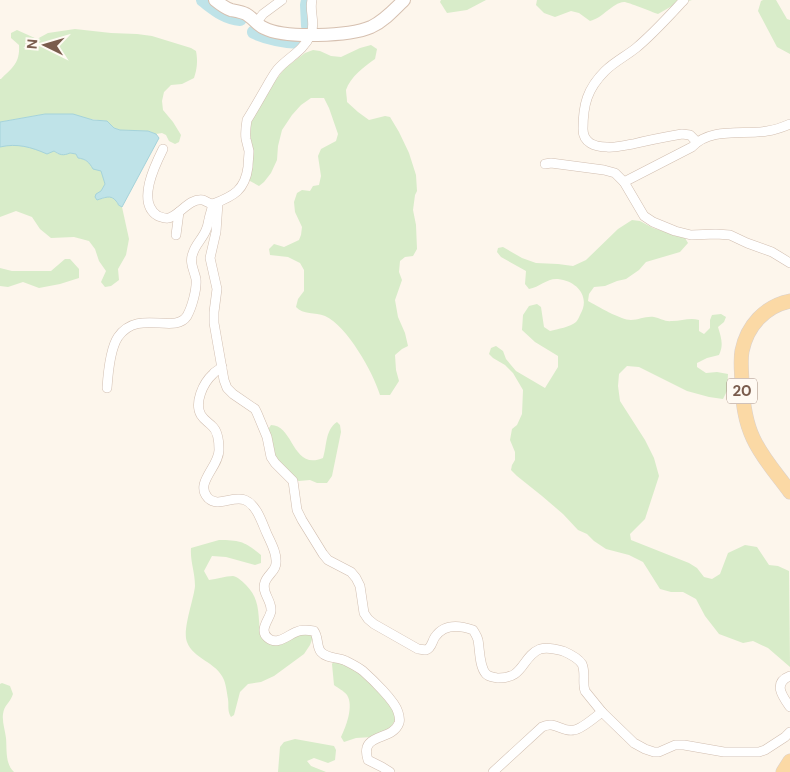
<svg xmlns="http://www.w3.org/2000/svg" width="790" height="772" font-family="'DM Sans',sans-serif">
  <rect width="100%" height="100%" fill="#fdf6ec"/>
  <!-- green -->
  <g fill="#d8ecc9">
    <polygon points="441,0 486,0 467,10 447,13 440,2"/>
    <path d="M537,0H692L672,6L658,14C652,12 628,2 624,2C612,3 603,18 590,21L579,13L571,11L555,17L544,13L536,5Z"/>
    <polygon points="763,0 776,0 787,19 790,20 790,54 777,47 758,11 761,1"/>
    <path d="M75,29L111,33L137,34L152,36L191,48L196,51C198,61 197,69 194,78L182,84L171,85L164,92L162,101L163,110L173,122L181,135L179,142L175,144L169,141L166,135L162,133L156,134L148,131L120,130L114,128L107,121L45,114L0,122V79H1C13,67 20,63 19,45L11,38V33L17,30L37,39L48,33Z"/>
    <path d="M371,45L377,49L375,59C365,66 350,77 346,90C346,93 347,98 347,102L358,112L369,120L385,116L390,117L399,132L409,153L416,175L417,191L415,195L413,210L416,225L417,249L413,256L405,257L400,261L399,272L402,280L395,300L398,317L405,333L408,346L402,349L395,355L396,370L399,381L390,395H380C373,372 347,326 325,316C315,312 303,315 296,307L298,299L304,291V270L300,263L288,257L270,255L269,249L274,244L284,247L299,240L301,235L302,227L295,212L294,202L297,193L302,190L310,191L313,186L319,185L321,176L318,156L321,149L336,141L338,134L329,108L324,98H311L301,105L292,115L282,130L278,146L277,160L271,173L264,182L259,186L250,181L248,176V132L251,118L269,89L285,68L305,53L313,50L320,51L331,56L341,57L360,48Z"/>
    <path d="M6,145H21L30,147L39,150L54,151L58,154L70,153L76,154L78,158L83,159L101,170L105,184L101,191V199L109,196C116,199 116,203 122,207L129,239L126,255L118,269L119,280L111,286L105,287L101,282L106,271L99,261L95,249L89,241L74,237L51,238L40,229L32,217L16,211L0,217V147Z"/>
    <path d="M632,220L640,221L653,228L685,238L688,243L680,252L646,262L639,270L626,279L617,281L605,286L594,287L589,294L588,301C597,306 621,320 631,320C639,320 645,316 654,317C660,318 665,322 672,321C682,321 690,317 699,320V331L704,334L710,328V320L712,315L721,314L726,317L724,322L718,327C721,337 724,345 719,355L707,358L697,363V367L706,373L717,372L728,374L727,391L723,399L709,397L687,391L639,367L627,366L619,374L618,386L620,401L645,440L654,458L659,476L645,519L630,534L631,540L689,563L697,568L704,577L712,579L720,574L728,553L745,545L757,547L769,565L778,566L789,571L790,667L768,648L753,641L743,643L719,634L705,616L696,599L683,592H671L660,589L643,562L629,555L606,549L594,541L587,534L578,530L563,514L542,496L517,476L511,470L512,465L515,460V452L510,440L512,429L517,425L522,414L523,390L513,373L505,365L493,358L489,354L491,348L496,346L503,351L506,359L516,371L545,388L558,367V356L535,342L522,330L523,315L529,306L537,304L541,307L544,327L550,331C558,329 570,327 576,322C578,320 579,317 580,315C591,297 577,281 558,279C547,278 540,287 529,289L525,284L526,271L501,257L497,252L498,248L503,247L522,258L536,263L558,264L573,266L586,260L618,229Z"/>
    <polygon points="65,259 70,259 79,269 79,278 60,284 39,288 23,282 8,287 0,286 0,268 12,271 51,271"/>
    <path d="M337,422L340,425L341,432L332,476L327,483H317L310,480L299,481L293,480L277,469L267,431L271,425C294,425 292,471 323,458C327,446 325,430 337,422Z"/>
    <path d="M219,540C241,540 245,542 261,555V563L255,565L226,557L212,556L204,571L209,580C217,579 225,576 233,576C238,577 242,581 246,585C262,601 257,617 261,637L266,642L309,631L313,637L310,645L304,654L274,676L261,682L248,684L240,692L234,715L231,717C227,711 229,705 228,699C227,693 226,685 224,680C217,662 193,659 187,642C182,630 194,599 195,586C195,572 190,561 191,548Z"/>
    <path d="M334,661L353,665L391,702L397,717L389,730L372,737L356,738L344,742L341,737C346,727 354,706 347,695C344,691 338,688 334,685L332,664Z"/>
    <path d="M2,683L10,686L13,694C10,703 4,705 3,714C2,722 5,730 6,738C7,749 5,764 14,772H0V684Z"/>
    <polygon points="295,739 334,746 336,750 335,760 328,763 314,758 307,761 311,766 326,772 278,772 280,747 284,742"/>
  </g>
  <!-- water -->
  <path fill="#bfe3e8" stroke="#a5d3da" d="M45,114H73L93,120L107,121L114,128L120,130L148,131L156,134L159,138L122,207C115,203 121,207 116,201C111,194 104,198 97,200L95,197L96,194L101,191L105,184L101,171L93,169C89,162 86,159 78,158L76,154L70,153C63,156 60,155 54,151L47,154C31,147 17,143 0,147V122Z"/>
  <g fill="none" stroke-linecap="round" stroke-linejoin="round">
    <!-- river -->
    <g stroke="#bfe3e8" stroke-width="14">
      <path d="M203,0C215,9 225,18 240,19"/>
      <polyline points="308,0 307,5 308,26"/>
      <path d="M254,32C269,39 283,41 300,42"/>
    </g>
    <defs>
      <g id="street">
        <path d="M684,0C669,16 653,34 636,48C626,56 614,62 605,71C587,89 583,105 583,129C583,143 595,147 607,147C615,148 625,145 633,144C649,140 665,137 682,134L690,135L697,142"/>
        <polyline points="256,23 263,14 282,0"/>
        <path d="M163,149C155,165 136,203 158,216C161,217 165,219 169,218C181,214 189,198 203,200C206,201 209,204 213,204C234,196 245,190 248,167C248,162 249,156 249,151C248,147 247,143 246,139C245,133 246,126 247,120C254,109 260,98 267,86C270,81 273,75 277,70C288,57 303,52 311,34C316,23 309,11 312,0"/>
        <polyline points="545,164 551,163 604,170 615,173 624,182 644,216 653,222 675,231 691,235 716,234 730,235 747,243 772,252 790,263"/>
        <path d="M624,182L692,147C710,127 743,135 767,131C775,130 783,127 790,124"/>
        <path d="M218,203L216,232L210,258L217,289L214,312V323L224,380L227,388L233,394L255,409L257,413L267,437L271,457L275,463L293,481L297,510L302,520L323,554L328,560L351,572L356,578L360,586L364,613L368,619L374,624L418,649C420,649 424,650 426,650C432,648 432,641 435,637C444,624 459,625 473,630C475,633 477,636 478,640C480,650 479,666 486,674C489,677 493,677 497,678C525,679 521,657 540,649C547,647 556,649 563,651C570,654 578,658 582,664C586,673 582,682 585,691L602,712L634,743L645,749L654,752H659L675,745H684L724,752H759L765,750L785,737L790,732"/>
        <polyline points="176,235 179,212"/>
        <path d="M222,367C219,370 215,371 213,374C203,383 194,403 201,415C204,420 208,422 212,426C218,431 219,443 219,450C219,467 194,483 208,498C218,508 233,495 245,500C257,505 262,523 267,534C271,543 277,553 276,563C276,571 268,574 265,582C261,593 272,600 271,611C270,619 258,630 268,638C277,646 288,635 296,632C302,629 308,630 314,631C319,638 316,646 321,652C327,659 339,657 346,661C352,664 358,667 363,671C372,679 395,701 398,712C399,715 400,720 399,723C392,742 359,732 368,760L382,767L390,772"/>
        <path d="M107,388C108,373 110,349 118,337C138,308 175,335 187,316C192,307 197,289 196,279C194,270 189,262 193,253C195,245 203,238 206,230C208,226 208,223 209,219C210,214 212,209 213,204"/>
        <path d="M790,676C772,683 783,697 790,707"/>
        <path d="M493,772L542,727C555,720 562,733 574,730C582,729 595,717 602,712"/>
      </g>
      <path id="secondary" d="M215,0C220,4 225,8 231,10C236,11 242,12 246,14C253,18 257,25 264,28C285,39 350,36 371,27C384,21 394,10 404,0"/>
      <g id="primary">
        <path d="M790,301C765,306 747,326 742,351C740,362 742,374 742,385C743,404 745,421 753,438C762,458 777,474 790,492"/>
        <polyline points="783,772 790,761"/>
      </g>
    </defs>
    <!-- street casing -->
    <use href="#street" stroke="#d1beb0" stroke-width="10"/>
    <!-- secondary casing -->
    <use href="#secondary" stroke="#d6c0b0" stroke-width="14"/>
    <!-- primary casing -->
    <use href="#primary" stroke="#dad1cd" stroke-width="15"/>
    <!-- street -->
    <use href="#street" stroke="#fff" stroke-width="9"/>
    <!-- secondary -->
    <use href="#secondary" stroke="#fff" stroke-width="12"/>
    <!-- primary -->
    <use href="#primary" stroke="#fbd9a5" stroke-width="14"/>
  </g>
  <g text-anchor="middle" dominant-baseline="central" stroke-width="4" stroke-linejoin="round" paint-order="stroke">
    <!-- shield labels -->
    <rect fill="#fffaf3" stroke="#a28b7f" stroke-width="1" x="727" y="378.5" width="30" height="25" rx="4"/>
    <g font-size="15" font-weight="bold" fill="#7a5c4d">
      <text x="742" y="391">20</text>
    </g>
  </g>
  <!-- north arrow -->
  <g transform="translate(45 45) rotate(275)" stroke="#fffaf3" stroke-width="4" paint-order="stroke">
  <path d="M0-4L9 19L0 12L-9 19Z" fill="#7a5c4d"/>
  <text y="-8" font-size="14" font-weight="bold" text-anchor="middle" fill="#7a5c4d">N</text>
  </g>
</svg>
